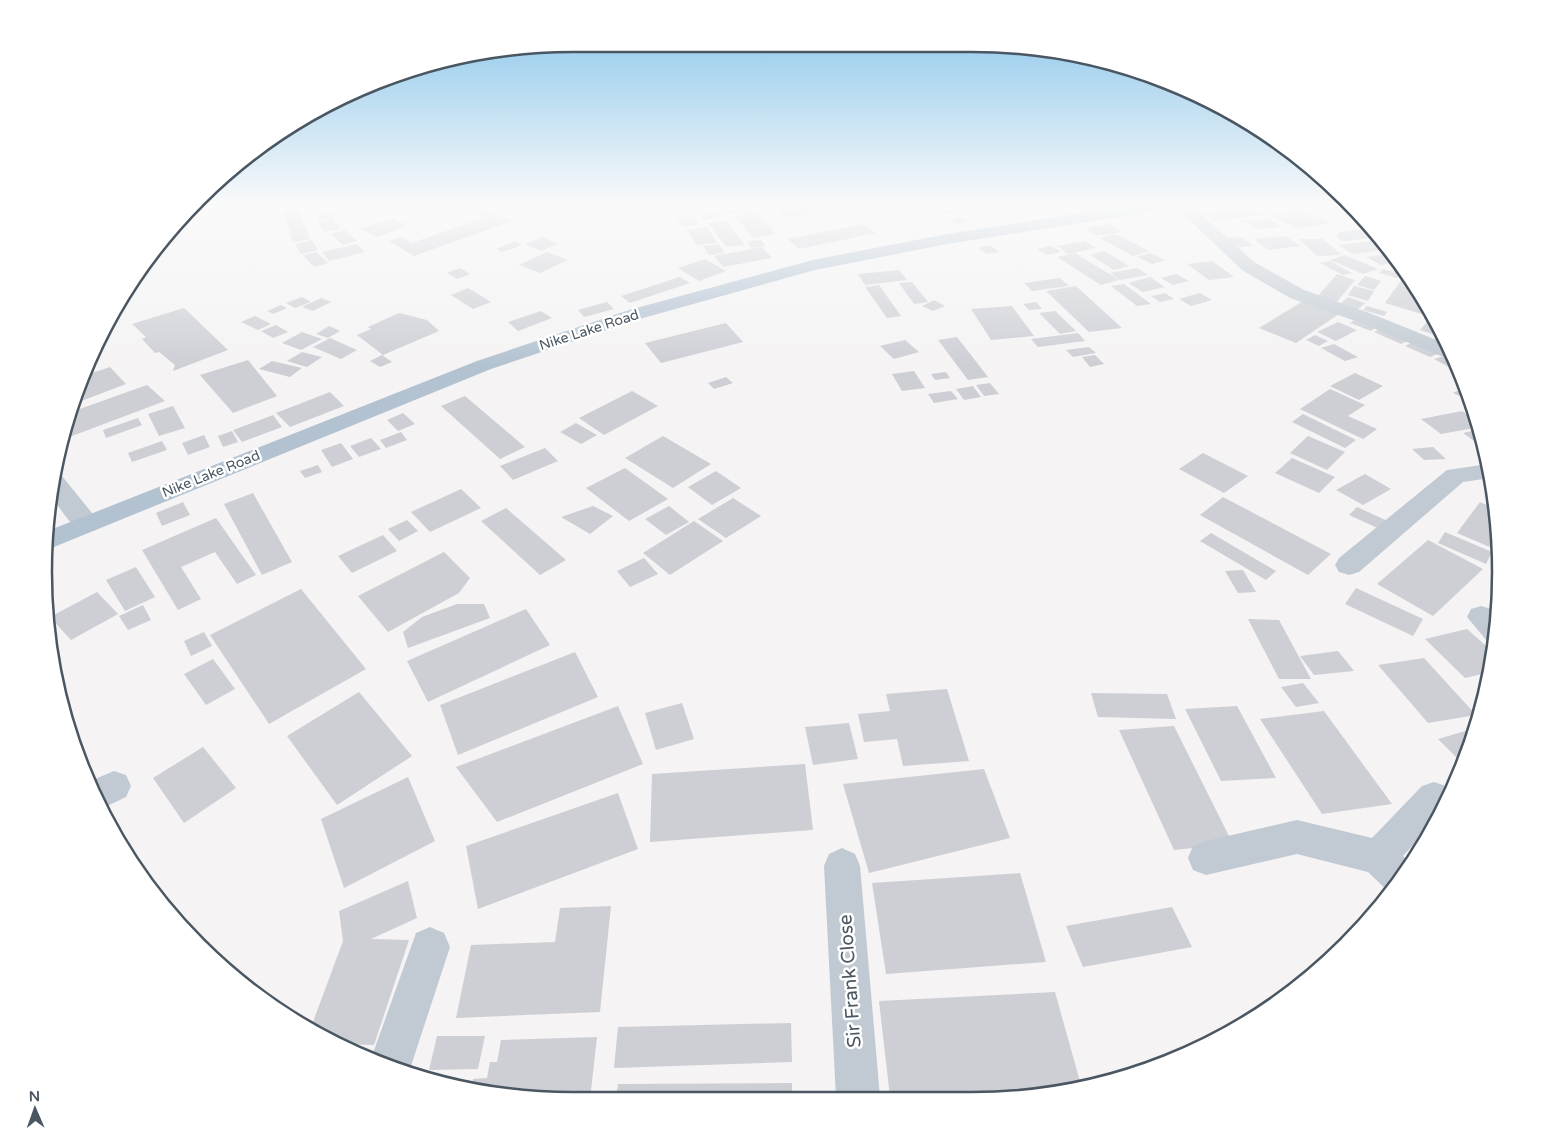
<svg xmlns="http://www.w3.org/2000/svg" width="1545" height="1144" font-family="'Varela Round',sans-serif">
  <rect width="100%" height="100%" fill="#f5f3f3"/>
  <!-- building -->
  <g fill="#cdcfd5">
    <polygon points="478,206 512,221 414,256 389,241 401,237 412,243 485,217 469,209"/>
    <polygon points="517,206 544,206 528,212"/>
    <polygon points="938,206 943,206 953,213 940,215 929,208"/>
    <polygon points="1018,206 1048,206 1051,208 1025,211"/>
    <polygon points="1325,206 1349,206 1358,211 1334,213"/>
    <polygon points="750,207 754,211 729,215 725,210"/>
    <polygon points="807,207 812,214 783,218 778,211"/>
    <polygon points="1250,207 1264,215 1215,221 1202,213"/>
    <polygon points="298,208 310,239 293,242 283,211"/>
    <polygon points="1303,209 1332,223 1297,229 1269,215"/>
    <polygon points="335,210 334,218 319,220 319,212"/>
    <polygon points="720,212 724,216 705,220 700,215"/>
    <polygon points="757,212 776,234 753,238 735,216"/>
    <polygon points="693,216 700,224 684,227 676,218"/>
    <polygon points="961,217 968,222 957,224 950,219"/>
    <polygon points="393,218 408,226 376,237 361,229"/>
    <polygon points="333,219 341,229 325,232 317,223"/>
    <polygon points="1269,219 1281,227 1256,229 1244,221"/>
    <polygon points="726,220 745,245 726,247 708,223"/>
    <polygon points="864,224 876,233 799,249 788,239"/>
    <polygon points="1110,224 1121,232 1096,236 1085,228"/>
    <polygon points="707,227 717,243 697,245 687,230"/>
    <polygon points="345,230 357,241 343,245 331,234"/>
    <polygon points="1116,234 1149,251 1133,256 1100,238"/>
    <polygon points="1285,236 1301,246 1269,250 1254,239"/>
    <polygon points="542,237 558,244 541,251 525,244"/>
    <polygon points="1242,237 1253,246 1233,247 1222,238"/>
    <polygon points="1299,239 1323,239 1342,255 1317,256"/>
    <polygon points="312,240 318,250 301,254 295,244"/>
    <polygon points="761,240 766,246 751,248 747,241"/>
    <polygon points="1383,240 1391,249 1353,254 1338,245"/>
    <polygon points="515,241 522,245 502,252 496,249"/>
    <polygon points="1085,241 1096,248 1068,254 1057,246"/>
    <polygon points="357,244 365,252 329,261 322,252"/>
    <polygon points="719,244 725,253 709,255 703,246"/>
    <polygon points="990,245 999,252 987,254 978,248"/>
    <polygon points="1051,246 1061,252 1047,255 1037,249"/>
    <polygon points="762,247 772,258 723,267 714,256"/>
    <polygon points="1104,251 1129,266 1114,270 1090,255"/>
    <polygon points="316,252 328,263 314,267 303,255"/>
    <polygon points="547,252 568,260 540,273 519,265"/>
    <polygon points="1075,253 1119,280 1101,285 1057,257"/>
    <polygon points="1150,253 1165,260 1152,264 1137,257"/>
    <polygon points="1394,253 1399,262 1381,265 1366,257"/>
    <polygon points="1345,255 1378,269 1363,274 1330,260"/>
    <polygon points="705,259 726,271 699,281 678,268"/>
    <polygon points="1212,261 1234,277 1209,280 1187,264"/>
    <polygon points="1330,261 1352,273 1343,275 1320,263"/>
    <polygon points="460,268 470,274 457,279 447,273"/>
    <polygon points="1137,268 1148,275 1120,280 1110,273"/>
    <polygon points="1383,269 1400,273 1397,278 1379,273"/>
    <polygon points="899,270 907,280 865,285 858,274"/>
    <polygon points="1176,274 1189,281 1173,285 1161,278"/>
    <polygon points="1337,274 1355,280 1336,303 1317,297"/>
    <polygon points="1405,275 1408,276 1429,309 1425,315 1385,303"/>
    <polygon points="1365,276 1381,281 1374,290 1357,285"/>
    <polygon points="680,277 690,283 630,303 621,296"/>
    <polygon points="1150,277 1165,287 1143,292 1128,283"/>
    <polygon points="1060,278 1069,286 1032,291 1024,283"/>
    <polygon points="912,282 928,302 914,304 899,283"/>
    <polygon points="1124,284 1151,304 1137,306 1111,286"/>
    <polygon points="879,285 901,316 887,318 865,287"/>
    <polygon points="1076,286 1122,328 1089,332 1046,291"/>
    <polygon points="1354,286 1374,291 1368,301 1348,295"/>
    <polygon points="468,288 491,302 473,309 451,295"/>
    <polygon points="1165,293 1174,299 1160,302 1151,296"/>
    <polygon points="1200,293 1212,300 1191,306 1179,299"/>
    <polygon points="302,297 311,302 295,308 286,303"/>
    <polygon points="1348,297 1365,303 1357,310 1340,304"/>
    <polygon points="321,298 331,302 313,311 302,307"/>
    <polygon points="934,300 945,306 933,311 922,306"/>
    <polygon points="1303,301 1339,314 1296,343 1259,328"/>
    <polygon points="607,302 614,309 584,317 578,310"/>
    <polygon points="1036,302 1042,309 1029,310 1023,304"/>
    <polygon points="281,305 287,308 273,314 267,311"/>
    <polygon points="1012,306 1034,336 991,340 971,309"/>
    <polygon points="1367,306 1387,312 1384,316 1363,310"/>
    <polygon points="184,308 228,350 173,371 175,365 159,352 155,353 142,339 146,337 132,324"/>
    <polygon points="541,311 552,318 518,331 508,322"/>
    <polygon points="1055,311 1076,331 1060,334 1039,313"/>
    <polygon points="399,313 427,320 439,331 383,355 357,335 371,329 368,327"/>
    <polygon points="255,316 271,324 258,330 241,322"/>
    <polygon points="1357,318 1378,326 1371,331 1350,323"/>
    <polygon points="1430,318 1435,320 1447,339 1420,330"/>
    <polygon points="1338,322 1357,330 1336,341 1317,332"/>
    <polygon points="726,323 743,342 661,363 645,343"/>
    <polygon points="276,325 288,332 273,338 261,331"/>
    <polygon points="329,326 340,331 328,338 316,334"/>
    <polygon points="1385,327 1412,339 1401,344 1374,332"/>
    <polygon points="302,332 322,339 301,350 282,343"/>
    <polygon points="1078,333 1085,341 1038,347 1031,339"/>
    <polygon points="1315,335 1328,341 1319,346 1306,340"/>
    <polygon points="957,337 988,377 968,380 938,340"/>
    <polygon points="330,338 357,350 341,359 313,347"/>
    <polygon points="905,340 919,352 894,359 880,346"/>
    <polygon points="1417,340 1442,352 1430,357 1405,346"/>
    <polygon points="1334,344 1358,357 1345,361 1321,348"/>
    <polygon points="1089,347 1096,353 1073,357 1066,350"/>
    <polygon points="302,352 322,357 307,367 287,361"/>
    <polygon points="382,355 392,362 380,367 370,361"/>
    <polygon points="1095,355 1104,364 1090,367 1082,357"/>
    <polygon points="1448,355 1454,357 1460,373 1434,359"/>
    <polygon points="248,360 277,396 233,413 200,375"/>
    <polygon points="272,361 302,368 290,377 259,369"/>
    <polygon points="110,367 126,384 76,403 86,375"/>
    <polygon points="914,371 925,388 902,391 892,374"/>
    <polygon points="946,372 950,378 935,380 931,374"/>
    <polygon points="1355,373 1383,386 1359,400 1330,386"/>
    <polygon points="726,377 733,383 714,389 708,383"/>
    <polygon points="990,383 999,394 984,396 976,385"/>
    <polygon points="147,385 165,401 64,439 74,411"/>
    <polygon points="973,386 981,397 964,400 956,389"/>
    <polygon points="1465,387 1470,401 1453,393"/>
    <polygon points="1330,389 1365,405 1348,416 1377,429 1363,439 1300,409"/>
    <polygon points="632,391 658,406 604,435 579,418"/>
    <polygon points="951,391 958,399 934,403 928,394"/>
    <polygon points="330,392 344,406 290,427 276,413"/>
    <polygon points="465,396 525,447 500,459 441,406"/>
    <polygon points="173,406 185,428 159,436 148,414"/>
    <polygon points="1462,411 1478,422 1480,427 1441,434 1421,419"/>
    <polygon points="403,413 415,424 398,431 387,420"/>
    <polygon points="1303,414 1356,440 1345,448 1292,422"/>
    <polygon points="273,415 282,427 242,442 233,430"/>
    <polygon points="138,418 142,425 106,438 103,430"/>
    <polygon points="576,423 597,435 581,444 560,432"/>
    <polygon points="1481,429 1484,442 1478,444 1463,433"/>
    <polygon points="232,431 238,442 223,447 218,436"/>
    <polygon points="401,432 407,440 386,448 380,440"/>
    <polygon points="204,435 210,447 188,455 182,443"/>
    <polygon points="663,436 711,464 673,488 625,458"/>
    <polygon points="1308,436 1345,452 1327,470 1290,453"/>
    <polygon points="371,438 381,449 359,457 350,446"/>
    <polygon points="162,441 167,450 132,462 128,453"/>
    <polygon points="341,443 353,459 332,467 321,450"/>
    <polygon points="1433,447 1446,459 1424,460 1412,449"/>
    <polygon points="545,448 558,461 513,480 500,466"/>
    <polygon points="1203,453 1248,476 1224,493 1179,469"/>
    <polygon points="1292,458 1335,477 1319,493 1275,473"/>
    <polygon points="318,465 322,472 305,478 300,471"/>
    <polygon points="625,468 668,499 629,521 586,488"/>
    <polygon points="716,471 741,488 712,505 688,487"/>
    <polygon points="1365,474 1391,489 1363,505 1336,490"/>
    <polygon points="461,489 481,508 430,532 411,512"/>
    <polygon points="253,493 292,562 262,575 224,504"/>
    <polygon points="1223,497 1331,554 1308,575 1200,515"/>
    <polygon points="733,498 761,516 726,538 698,519"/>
    <polygon points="183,502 190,515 162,526 156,513"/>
    <polygon points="1480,502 1495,509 1500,538 1499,551 1457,533"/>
    <polygon points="593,506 613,516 590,534 561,517"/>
    <polygon points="669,506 689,522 666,535 645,519"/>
    <polygon points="1357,507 1392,523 1384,531 1349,515"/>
    <polygon points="506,508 566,560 540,575 481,521"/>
    <polygon points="216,518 256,575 237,584 215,552 181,567 201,599 178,610 142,550"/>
    <polygon points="407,520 418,531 399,541 388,529"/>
    <polygon points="694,521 723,541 670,575 643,553"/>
    <polygon points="1445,532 1492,552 1486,564 1438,543"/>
    <polygon points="1211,533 1276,571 1266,580 1200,541"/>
    <polygon points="383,535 397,551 352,573 338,556"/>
    <polygon points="1428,540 1483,569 1433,616 1377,584"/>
    <polygon points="444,552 470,578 459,593 388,632 358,596"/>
    <polygon points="644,558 658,574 630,587 617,571"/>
    <polygon points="136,567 155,597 125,611 106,580"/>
    <polygon points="1243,570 1256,592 1238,593 1225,571"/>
    <polygon points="1356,588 1423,619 1413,636 1345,604"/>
    <polygon points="301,589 366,669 269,724 210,635"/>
    <polygon points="97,592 118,614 71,640 50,617"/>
    <polygon points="457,604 484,604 490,618 408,648 403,632 422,617"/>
    <polygon points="143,605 151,620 128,630 119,616"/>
    <polygon points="526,609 550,645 428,702 407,661"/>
    <polygon points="1248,619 1279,620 1311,679 1279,679"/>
    <polygon points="1467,629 1494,653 1490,672 1465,678 1425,639"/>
    <polygon points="204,632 212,646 191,656 184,641"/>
    <polygon points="1338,651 1354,671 1314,675 1300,656"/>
    <polygon points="575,652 598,697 458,755 440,705"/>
    <polygon points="1424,658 1476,715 1428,723 1378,665"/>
    <polygon points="213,659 235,689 206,705 184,674"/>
    <polygon points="1303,683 1319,703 1296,707 1281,687"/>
    <polygon points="947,689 969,761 903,766 897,739 864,742 858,714 890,711 886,694"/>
    <polygon points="359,692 412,756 337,805 287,736"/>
    <polygon points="1091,693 1167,694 1176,719 1098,717"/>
    <polygon points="682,703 694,739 656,750 645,713"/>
    <polygon points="618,706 643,764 497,822 456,767"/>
    <polygon points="1237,706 1276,778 1221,781 1185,709"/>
    <polygon points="1324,711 1392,804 1322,814 1260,719"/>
    <polygon points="849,723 858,759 813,765 805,727"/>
    <polygon points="1174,726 1233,844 1174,850 1119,730"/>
    <polygon points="1476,728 1473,742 1463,764 1438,739"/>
    <polygon points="203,747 236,788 184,823 153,778"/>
    <polygon points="805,764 813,830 650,842 652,774"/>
    <polygon points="984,769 1010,838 869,873 843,784"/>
    <polygon points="408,777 435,841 344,888 321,819"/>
    <polygon points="618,793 638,849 478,909 466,846"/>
    <polygon points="1020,873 1046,962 886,974 872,883"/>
    <polygon points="408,881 417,918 371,939 409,940 374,1045 344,1044 310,1030 343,941 339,911"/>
    <polygon points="611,906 600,1012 456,1018 471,945 555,942 560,908"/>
    <polygon points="1172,907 1192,947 1083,967 1066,926"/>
    <polygon points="1055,992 1081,1085 1042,1096 890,1097 879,1001"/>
    <polygon points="791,1023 792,1062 614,1068 618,1027"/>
    <polygon points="437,1036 485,1036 478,1069 429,1070"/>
    <polygon points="597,1037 590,1099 537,1099 471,1088 473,1079 487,1078 490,1062 497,1062 501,1040"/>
    <polygon points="792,1083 792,1097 616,1099 618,1084"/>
  </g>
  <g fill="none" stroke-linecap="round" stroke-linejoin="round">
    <!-- minor -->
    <g fill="#c1cad2" fill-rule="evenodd">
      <polygon points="1170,206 1189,206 1198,211 1254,262 1304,290 1372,314 1449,345 1455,360 1446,358 1358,322 1290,298 1242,270 1186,217"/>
      <polygon points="1373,228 1380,237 1345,241 1339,240 1337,236 1339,232"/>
      <polygon points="1488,464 1490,478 1463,482 1359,572 1349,575 1339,572 1335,565 1339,558 1447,470"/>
      <path d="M54,474L62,476L96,518L100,524L96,530C74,536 64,513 52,497Z"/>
      <polygon points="1481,606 1491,609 1498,616 1496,644 1487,641 1467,617 1471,609"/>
      <polygon points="114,771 126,775 131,786 126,797 103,808 88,782"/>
      <polygon points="1434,782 1446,786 1450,794 1440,815 1403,856 1411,864 1390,893 1368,872 1297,854 1206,875 1193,870 1188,858 1193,846 1206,841 1297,820 1372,838 1422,786"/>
      <polygon points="842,848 855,854 860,866 880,1097 836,1097 824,866 829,854"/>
      <polygon points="430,927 444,933 450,947 409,1072 372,1056 416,933"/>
    </g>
    <!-- primary -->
    <polygon fill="#b3c2d1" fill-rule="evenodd" points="1126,206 1163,206 1155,211 942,245 815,270 643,318 491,369 49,549 50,530 477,361 629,310 813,260 942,235"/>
  </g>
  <!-- sky -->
  <linearGradient id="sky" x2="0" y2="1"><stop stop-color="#85c3ea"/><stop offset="0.56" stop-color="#fafafa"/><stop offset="1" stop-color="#fafafa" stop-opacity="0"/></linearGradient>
  <rect width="1545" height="366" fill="url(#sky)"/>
  <g text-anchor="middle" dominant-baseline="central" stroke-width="5" stroke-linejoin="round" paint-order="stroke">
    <!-- far-street labels -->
    <g font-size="14" fill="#4a5661" stroke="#fff">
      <text transform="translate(589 330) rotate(-18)">Nike Lake Road</text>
      <text transform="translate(211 474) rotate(-22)">Nike Lake Road</text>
    </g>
    <!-- near-street labels -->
    <g font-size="19" fill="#4a5661" stroke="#fff">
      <text transform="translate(850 981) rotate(-94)">Sir Frank Close</text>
    </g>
  </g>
  <!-- crop -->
  <path d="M0 0H1545V1144H0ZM572 52H972A520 520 0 0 1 1492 572V572A520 520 0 0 1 972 1092H572A520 520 0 0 1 52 572V572A520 520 0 0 1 572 52Z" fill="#fff" fill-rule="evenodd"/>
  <path fill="none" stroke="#4a5661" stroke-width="2.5" d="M572 52H972A520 520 0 0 1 1492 572V572A520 520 0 0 1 972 1092H572A520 520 0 0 1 52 572V572A520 520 0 0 1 572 52Z"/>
  <!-- north arrow -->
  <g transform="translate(35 1109) rotate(358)" stroke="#ffffff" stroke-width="4" paint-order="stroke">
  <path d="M0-4L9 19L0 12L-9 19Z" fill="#4a5661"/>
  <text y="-8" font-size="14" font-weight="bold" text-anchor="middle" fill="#4a5661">N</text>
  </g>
</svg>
